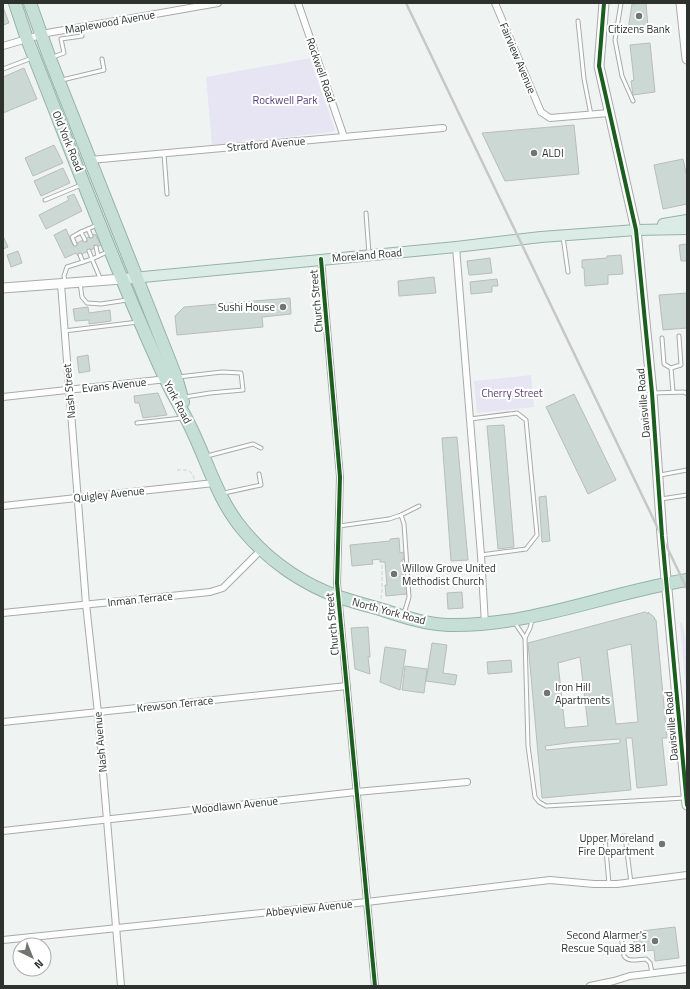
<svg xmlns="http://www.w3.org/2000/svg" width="690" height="989" font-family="'Titillium Web',sans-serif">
  <rect width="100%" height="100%" fill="#eff4f2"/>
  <!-- green -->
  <g fill="#e7e5f4">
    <polygon points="310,58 335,130 332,132 212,145 206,77"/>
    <polygon points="531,375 534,407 477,413 474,381"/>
    <polygon points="680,623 682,623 687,645 687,660 686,661 687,663 687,704"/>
  </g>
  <!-- building -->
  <g fill="#ccd8d3" stroke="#b9bdbc" fill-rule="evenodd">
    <polygon points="646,3 648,28 628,30 632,4"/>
    <polygon points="3,7 9,23 3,25"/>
    <polygon points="650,43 655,92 633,95 631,81 634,80 630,45"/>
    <polygon points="24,68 37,99 3,113 3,77"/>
    <polygon points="574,125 579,174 505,181 482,133"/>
    <polygon points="54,145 63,163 33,176 25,158"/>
    <polygon points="683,159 687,177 687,204 663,209 654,165"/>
    <polygon points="63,168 70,183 41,196 34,181"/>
    <polygon points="74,194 82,211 46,229 39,215 69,200 67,197"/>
    <polygon points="66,229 73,245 95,234 101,245 78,256 76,253 65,258 54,235"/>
    <polygon points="3,236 8,247 3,249"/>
    <polygon points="687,244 687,261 681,261 679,245"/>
    <polygon points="18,251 22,263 11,267 7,255"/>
    <polygon points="621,255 623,274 608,275 608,284 585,286 584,268 582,268 582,260 607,258 607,256"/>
    <polygon points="490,258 492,273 471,275 469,275 467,261"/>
    <polygon points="434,277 436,293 399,296 398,281"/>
    <polygon points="497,279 498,286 492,286 492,292 471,294 470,282"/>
    <polygon points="687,293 687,328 663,330 659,295"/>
    <polygon points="290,298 291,314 262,317 263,327 177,335 175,316 184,307"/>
    <polygon points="88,307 89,313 110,310 111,321 89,324 89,320 75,321 73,309"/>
    <polygon points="88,355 90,371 79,373 77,357"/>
    <polygon points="158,393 167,415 143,418 139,403 135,403 134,396"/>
    <polygon points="574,394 616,480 588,494 546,407"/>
    <polygon points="504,425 514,547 498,549 487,426"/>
    <polygon points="457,437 468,560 451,561 442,438"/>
    <polygon points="546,496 550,541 542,542 539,497"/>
    <polygon points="399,538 400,553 404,552 404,559 402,560 404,583 406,583 407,594 386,596 385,585 387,585 385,562 380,562 380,559 372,560 373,564 352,566 350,545 390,541 390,539"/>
    <polygon points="462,592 463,608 448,609 447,593"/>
    <path d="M645,612L648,614V612L655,618L654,619L656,620L667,738H662L667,785L637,788L632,738H626L631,790L542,798L528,643ZM631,644L638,722L616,724L607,650ZM580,657L588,726L565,728L558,663ZM620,739V743L546,750L545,746L575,742Z"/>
    <polygon points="368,627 370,657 368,657 370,674 355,669 351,628"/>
    <polygon points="432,643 447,645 443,673 457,675 455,685 426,681"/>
    <polygon points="385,647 406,650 400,690 380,682"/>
    <polygon points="511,660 512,672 488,674 487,662"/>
    <polygon points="405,666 427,669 424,693 402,690"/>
    <polygon points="675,927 679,958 655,961 654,950 635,952 633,932"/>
  </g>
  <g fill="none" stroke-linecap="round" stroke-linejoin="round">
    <defs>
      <g id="lane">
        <polyline points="621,3 615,40 622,76 633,101"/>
        <polyline points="578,21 584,79 591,115"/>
        <polyline points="53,57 64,53 61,39 82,36 80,27"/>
        <polyline points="3,69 32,58"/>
        <polyline points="62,80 104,70 102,59"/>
        <polyline points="164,154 167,194"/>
        <polyline points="45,200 81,185"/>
        <polyline points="366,213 369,254"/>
        <polyline points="88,229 91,236"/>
        <polyline points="563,237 568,272"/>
        <polyline points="85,240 81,232 97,225"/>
        <polyline points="75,244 72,237 81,232"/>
        <polyline points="96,247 98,256"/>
        <polyline points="80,255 83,262"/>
        <polyline points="100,278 92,259 107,252"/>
        <polyline points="65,282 64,276 67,267 92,259 89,251"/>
        <polyline points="80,283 82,297 87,303 101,304 127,300"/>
        <polyline points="64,331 138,322"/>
        <polyline points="662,338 664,364 671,368"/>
        <polyline points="178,377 222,372 241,373 243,390 210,393 185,397"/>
        <polyline points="673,392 671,368 681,365 679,336"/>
        <polyline points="653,393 684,392 687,394"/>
        <polyline points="470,419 517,413 526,420 537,535 526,549 481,555"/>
        <polyline points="137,423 182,418"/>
        <polyline points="207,456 253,444 261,448"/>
        <polyline points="660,475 687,470"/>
        <polyline points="224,493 261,485 259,474"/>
        <polyline points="661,499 687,495"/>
        <polyline points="401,515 404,524 409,597 404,614"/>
        <polyline points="339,526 389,519 401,515 419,506"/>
        <polyline points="532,620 530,628 525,638 528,746 535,797 539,802 546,806 685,798"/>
        <polyline points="515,623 525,638"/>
        <polyline points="609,884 605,838 625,836 631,883"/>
        <path d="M621,936L624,956C629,963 639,959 646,959L650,963L652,973"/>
      </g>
      <g id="street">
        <polyline points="298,3 344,137"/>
        <polyline points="495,3 541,112 550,118 609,113"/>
        <polyline points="3,46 47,33 218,3"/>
        <polyline points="90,160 443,128"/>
        <polyline points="456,247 481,555 485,624"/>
        <polyline points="321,259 340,477 337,583 375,986"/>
        <polyline points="61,284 86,604 98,713 121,986"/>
        <polyline points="3,397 167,379"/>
        <polyline points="3,506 214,483"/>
        <polyline points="3,613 210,592 223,588 261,550"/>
        <polyline points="3,722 347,686"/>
        <polyline points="3,831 356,792 467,782"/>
        <polyline points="3,940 367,902 550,880 594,884 617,884 687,875"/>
        <polyline points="590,986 614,981 630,976 687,969"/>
      </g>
      <g id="secondary">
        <polyline points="604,3 599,66 636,230 652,393 662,536 687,805"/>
        <polyline points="681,3 687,59"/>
        <polyline points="3,288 122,279"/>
      </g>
      <g id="primary">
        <polyline points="663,224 687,220"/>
        <polyline points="122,279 456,247 541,237 636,230 687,229"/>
      </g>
      <g id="highway">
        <path d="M15,3L27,39C72,152 114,267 165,378C173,395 183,411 191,428C208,463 218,501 244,531C269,561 303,584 339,597C354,602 369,606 383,610C404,617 425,624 448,625C530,627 607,593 687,580"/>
        <polyline points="30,3 50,59 165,349 176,377 183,402"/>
      </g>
    </defs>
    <!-- lane casing -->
    <use href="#lane" stroke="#a8abaa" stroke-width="5"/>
    <!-- street casing -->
    <use href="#street" stroke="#a8abaa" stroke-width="8"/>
    <!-- secondary casing -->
    <use href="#secondary" stroke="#a8abaa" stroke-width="11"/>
    <!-- primary casing -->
    <use href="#primary" stroke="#96b2a9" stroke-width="12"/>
    <!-- highway casing -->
    <use href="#highway" stroke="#96b2a9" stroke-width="14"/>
    <!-- path -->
    <g stroke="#dcdede" stroke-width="1.5" stroke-dasharray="4 2" stroke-linecap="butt">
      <path d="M177,470C185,469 193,470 194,479"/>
      <polyline points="381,599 382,590 382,563"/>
    </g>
    <!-- lane -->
    <use href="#lane" stroke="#fdfdfd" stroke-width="3"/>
    <!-- street -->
    <use href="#street" stroke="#fdfdfd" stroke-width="6"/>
    <!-- secondary -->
    <use href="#secondary" stroke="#fdfdfd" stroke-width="9"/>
    <!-- primary -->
    <use href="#primary" stroke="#dbebe6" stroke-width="10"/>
    <!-- highway -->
    <use href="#highway" stroke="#c5dfd7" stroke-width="12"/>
    <!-- rail -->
    <polyline stroke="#c6c8c7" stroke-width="2.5" points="406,3 687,589"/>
    <defs>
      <g id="cycleway">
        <polyline points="604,3 599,66 636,230 652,393 662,536 687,805"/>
        <polyline points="321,259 340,477 337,583 375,986"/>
      </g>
    </defs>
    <!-- cycleway casing -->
    <use href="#cycleway" stroke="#fff" stroke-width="6"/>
    <!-- cycleway -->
    <use href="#cycleway" stroke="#1b5e20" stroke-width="4"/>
  </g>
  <!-- markers -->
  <g fill="#717673" stroke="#fff" stroke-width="1.5">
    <circle cx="639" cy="16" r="4"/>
    <circle cx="534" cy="153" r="4"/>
    <circle cx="283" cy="307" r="4"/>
    <circle cx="394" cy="574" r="4"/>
    <circle cx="547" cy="693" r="4"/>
    <circle cx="662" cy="844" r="4"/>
    <circle cx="655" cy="941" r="4"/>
  </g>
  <g text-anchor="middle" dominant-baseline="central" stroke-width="4" stroke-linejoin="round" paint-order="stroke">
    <!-- street labels -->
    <g font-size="11" fill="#2d322f" stroke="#fff">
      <text transform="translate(110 22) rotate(-10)">Maplewood Avenue</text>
      <text transform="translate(518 58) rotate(67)">Fairview Avenue</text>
      <text transform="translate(321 70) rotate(71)">Rockwell Road</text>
      <text transform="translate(68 141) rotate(68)">Old York Road</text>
      <text transform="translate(266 144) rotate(-5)">Stratford Avenue</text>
      <text transform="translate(367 255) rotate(-5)">Moreland Road</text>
      <text transform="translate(316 301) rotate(-95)">Church Street</text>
      <text transform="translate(114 385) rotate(-6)">Evans Avenue</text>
      <text transform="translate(69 391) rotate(-95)">Nash Street</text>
      <text transform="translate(178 402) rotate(62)">York Road</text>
      <text transform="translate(643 403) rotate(-95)">Davisville Road</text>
      <text transform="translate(109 494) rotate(-6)">Quigley Avenue</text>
      <text transform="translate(140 599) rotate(-6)">Inman Terrace</text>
      <text transform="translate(389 611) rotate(15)">North York Road</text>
      <text transform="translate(332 624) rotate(-95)">Church Street</text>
      <text transform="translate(175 704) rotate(-6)">Krewson Terrace</text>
      <text transform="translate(671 726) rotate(-95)">Davisville Road</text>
      <text transform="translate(100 742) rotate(-95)">Nash Avenue</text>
      <text transform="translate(235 805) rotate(-6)">Woodlawn Avenue</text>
      <text transform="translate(309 908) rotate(-6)">Abbeyview Avenue</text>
    </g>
    <!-- poi labels -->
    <g font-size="11" fill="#2d322f" stroke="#fff" text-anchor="start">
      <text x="639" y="29" text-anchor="middle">Citizens Bank</text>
      <text x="542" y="153">ALDI</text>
      <text x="275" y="307" text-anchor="end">Sushi House</text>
      <text x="402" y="568">Willow Grove United<tspan x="402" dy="13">Methodist Church</tspan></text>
      <text x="555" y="687">Iron Hill<tspan x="555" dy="13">Apartments</tspan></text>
      <text x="654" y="838" text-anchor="end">Upper Moreland<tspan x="654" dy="13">Fire Department</tspan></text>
      <text x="647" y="935" text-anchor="end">Second Alarmer's<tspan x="647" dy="13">Rescue Squad 381</tspan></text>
    </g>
    <!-- park labels -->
    <g font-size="11" fill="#58427d" stroke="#fff">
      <text x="285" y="100">Rockwell Park</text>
      <text x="512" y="393">Cherry Street</text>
    </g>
  </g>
  <!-- border -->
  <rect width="690" height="989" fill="none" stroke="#2d322f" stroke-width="8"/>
  <!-- north arrow -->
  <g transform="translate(32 957) rotate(137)"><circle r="19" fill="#ffffff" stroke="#abadac"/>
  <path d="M0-3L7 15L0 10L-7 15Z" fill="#717673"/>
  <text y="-6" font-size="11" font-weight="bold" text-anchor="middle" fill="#2d322f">N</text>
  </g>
</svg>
